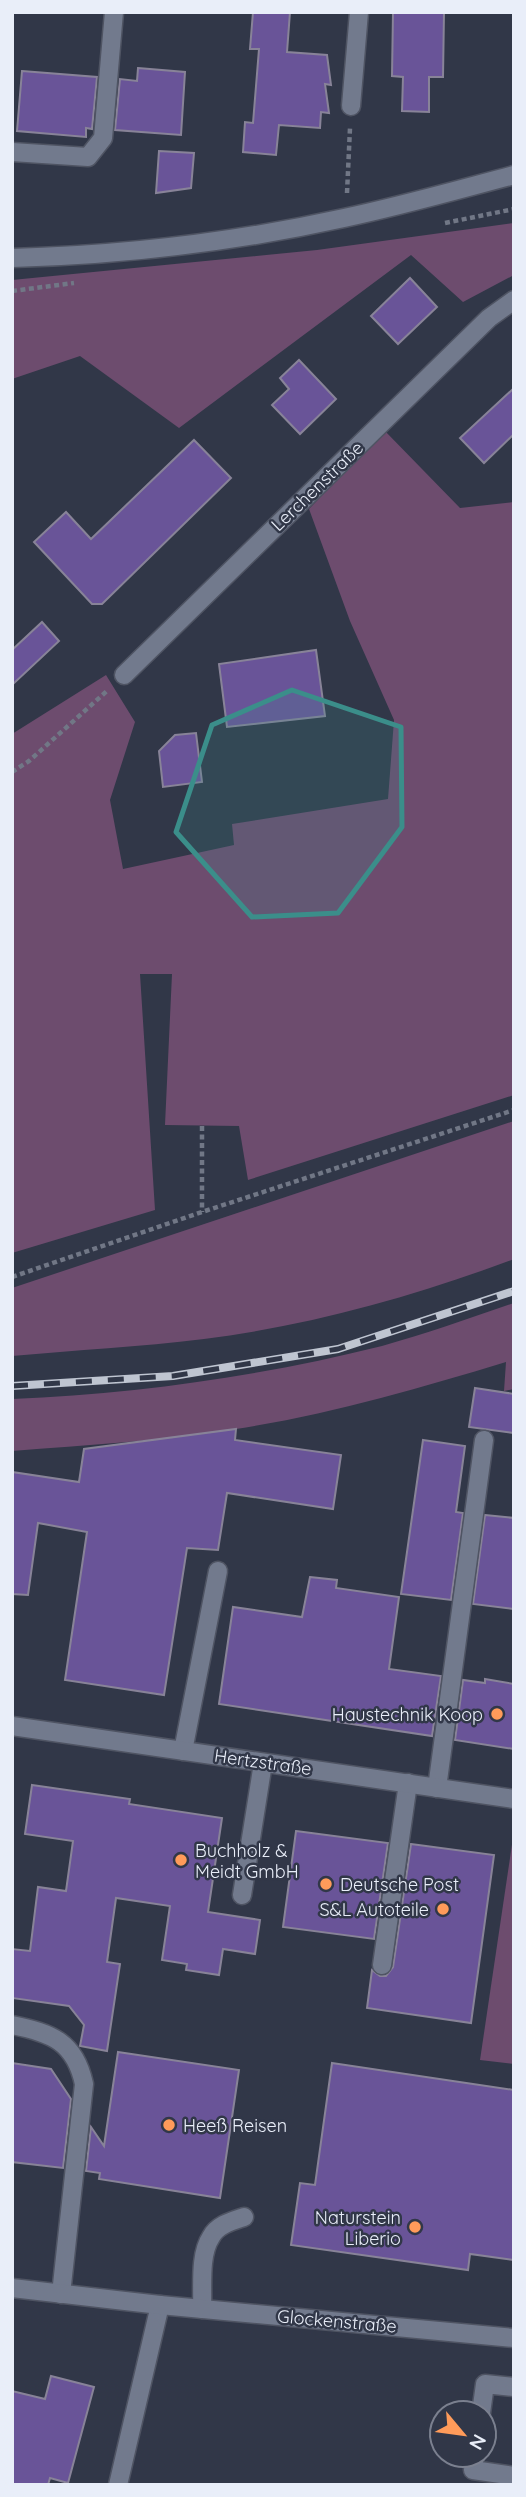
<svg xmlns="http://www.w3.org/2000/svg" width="526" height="2497" font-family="Quicksand,sans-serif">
  <rect width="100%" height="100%" fill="#313748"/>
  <!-- green -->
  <g fill="#6d4c6e">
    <polygon points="514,223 514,275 463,302 411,255 179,428 80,356 12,379 12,280 317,250"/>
    <polygon points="384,430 460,508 514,502 514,1095 248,1180 239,1126 165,1125 172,974 140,974 155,1210 12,1253 12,734 106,675 135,722 110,800 123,869 234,845 232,824 388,799 394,720 350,621 309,509"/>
    <path d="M514,1121V1259C416,1296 308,1326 204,1339C140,1347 76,1350 12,1356V1288Z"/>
    <path d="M514,1303V1389L504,1391L506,1362C417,1389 328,1415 236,1429C162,1441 87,1445 12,1451V1399C136,1394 262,1376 382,1346C426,1334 470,1318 514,1303Z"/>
    <polygon points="514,1831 514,2064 480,2060"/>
  </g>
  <!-- building -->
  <g fill="#695498" stroke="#888398" stroke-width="2">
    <polygon points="253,12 290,12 287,52 327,55 331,85 325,84 329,113 321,112 320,128 279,125 276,155 243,152 245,122 253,123 259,49 250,49"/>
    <polygon points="393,12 444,12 443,77 429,77 429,112 402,111 403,77 392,76"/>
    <polygon points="138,68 185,72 181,135 115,130 120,79 137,81"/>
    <polygon points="22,71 97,77 92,129 86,128 86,137 17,131"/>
    <polygon points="159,151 194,153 191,188 156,193"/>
    <polygon points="410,278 437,307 398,344 371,316"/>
    <polygon points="299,360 336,399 300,434 272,405 289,389 280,378"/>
    <polygon points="514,388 514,434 484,463 460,438"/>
    <polygon points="194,440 231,478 102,604 92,604 34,542 66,512 91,539"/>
    <polygon points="42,622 59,641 12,685 12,650"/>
    <polygon points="316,650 325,716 227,727 219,664"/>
    <polygon points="196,733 202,782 163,787 159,751 175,735"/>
    <polygon points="475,1388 514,1394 514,1433 469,1427"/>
    <polygon points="236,1429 235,1440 341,1455 333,1509 227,1493 218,1550 187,1548 164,1695 65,1680 87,1532 38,1523 28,1595 12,1594 12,1472 79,1482 84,1449"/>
    <polygon points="423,1440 465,1446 456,1512 463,1513 451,1600 401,1594"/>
    <polygon points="485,1515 514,1518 514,1609 473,1604"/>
    <polygon points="310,1577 337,1580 336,1588 399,1597 389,1669 441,1676 432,1736 219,1704 233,1607 302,1617"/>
    <polygon points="485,1679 514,1684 514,1749 455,1740 463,1680 485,1683"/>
    <polygon points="32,1785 130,1799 129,1804 222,1818 208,1912 260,1920 255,1954 223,1949 219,1975 186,1970 187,1964 162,1960 170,1906 116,1898 107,1962 120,1964 107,2051 80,2046 84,2025 69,2006 12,1998 12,1949 30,1951 38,1887 66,1891 73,1841 25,1834"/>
    <polygon points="296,1831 388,1843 374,1939 283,1927"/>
    <polygon points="411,1844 494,1855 471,2023 367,2008 372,1970 380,1976 386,1976 393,1967"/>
    <polygon points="118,2052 239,2070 220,2198 99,2179 100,2173 86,2171 91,2127 104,2146"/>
    <polygon points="12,2063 51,2069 71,2099 63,2168 12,2162"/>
    <polygon points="332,2063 514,2090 514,2260 470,2254 468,2270 291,2245 300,2183 315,2185"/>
    <polygon points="51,2376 94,2387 68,2483 50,2478 48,2485 12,2485 12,2391 45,2399"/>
  </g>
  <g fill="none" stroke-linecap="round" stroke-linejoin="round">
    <defs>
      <g id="lane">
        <polyline points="183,1751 218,1571"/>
        <polyline points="437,1788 484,1440"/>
        <polyline points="242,1895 263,1763"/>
        <polyline points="382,1965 408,1783"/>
        <path d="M12,2025C52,2033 75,2042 84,2084L61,2294"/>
        <path d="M202,2309C203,2287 199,2255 211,2237C217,2225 232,2221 244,2217"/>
        <polyline points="481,2413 485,2384 514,2387"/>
        <polyline points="475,2455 473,2470 514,2476"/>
      </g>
      <g id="street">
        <polyline points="351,106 359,12"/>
        <polyline points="12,152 88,157 103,138 114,12"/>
        <polyline points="124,675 489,318 514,300"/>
        <polyline points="12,1726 514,1799"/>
        <polyline points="118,2485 160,2305"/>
      </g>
      <g id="secondary">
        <path d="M12,258C123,255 235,242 344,218C401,206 457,190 514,175"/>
        <polyline points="12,2288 160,2305 514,2338"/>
      </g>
    </defs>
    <!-- lane casing -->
    <use href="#lane" stroke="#4f5463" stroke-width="21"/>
    <!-- street casing -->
    <use href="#street" stroke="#4f5463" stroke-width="21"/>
    <!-- secondary casing -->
    <use href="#secondary" stroke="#4f5463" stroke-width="21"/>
    <!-- path -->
    <g stroke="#717786" stroke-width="4.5" stroke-dasharray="5 3.5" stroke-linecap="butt">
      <polyline points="347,193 350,128"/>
      <polyline points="445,223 514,209"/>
      <polyline points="12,291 74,283"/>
      <polyline points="12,772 29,761 108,690"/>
      <polyline points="202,1126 202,1212"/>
      <polyline points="12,1277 202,1212 514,1110"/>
    </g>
    <!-- lane -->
    <use href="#lane" stroke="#727a8d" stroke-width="18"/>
    <!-- street -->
    <use href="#street" stroke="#727a8d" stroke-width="18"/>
    <!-- secondary -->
    <use href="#secondary" stroke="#727a8d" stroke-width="18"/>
    <defs>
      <polyline id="rail" points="12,1386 173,1376 338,1349 514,1291"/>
    </defs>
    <!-- rail casing -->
    <use href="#rail" stroke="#bfc5d1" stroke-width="8"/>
    <!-- rail -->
    <use href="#rail" stroke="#313748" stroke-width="5" stroke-dasharray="16" stroke-linecap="butt"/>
  </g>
  <!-- marked area -->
  <path fill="#3b8e8a" fill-opacity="0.2" stroke="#3b8e8a" stroke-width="5" stroke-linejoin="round" d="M292,690L401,727L402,827L338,913L252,917L176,832L212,725Z"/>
  <!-- markers -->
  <g fill="#ff9b5a" stroke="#313748" stroke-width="2.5">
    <circle cx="497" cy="1714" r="7"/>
    <circle cx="181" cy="1860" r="7"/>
    <circle cx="326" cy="1884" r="7"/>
    <circle cx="443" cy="1909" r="7"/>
    <circle cx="169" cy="2125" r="7"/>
    <circle cx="415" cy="2227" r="7"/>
  </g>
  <g text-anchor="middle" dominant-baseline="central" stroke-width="5" stroke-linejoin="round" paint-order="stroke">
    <!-- street labels -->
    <g font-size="18" fill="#e9eef9" stroke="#313748">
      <text transform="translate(317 486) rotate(-44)">Lerchenstraße</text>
      <text transform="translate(263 1762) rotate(8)">Hertzstraße</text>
      <text transform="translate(337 2321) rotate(5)">Glockenstraße</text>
    </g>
    <!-- poi labels -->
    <g font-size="18" fill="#e9eef9" stroke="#313748" text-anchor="end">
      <text x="483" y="1714">Haustechnik Koop</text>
      <text x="195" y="1850" text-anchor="start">Buchholz &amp;<tspan x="195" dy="21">Meidt GmbH</tspan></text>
      <text x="340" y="1884" text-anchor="start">Deutsche Post</text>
      <text x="429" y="1909">S&amp;L Autoteile</text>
      <text x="183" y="2125" text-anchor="start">Heeß Reisen</text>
      <text x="401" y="2217">Naturstein<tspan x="401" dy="21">Liberio</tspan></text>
    </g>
  </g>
  <!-- border -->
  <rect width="526" height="2497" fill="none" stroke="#e9eef9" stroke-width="28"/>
  <!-- north arrow -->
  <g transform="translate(463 2434) rotate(119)"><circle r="33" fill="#313748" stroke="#7b808f" stroke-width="2"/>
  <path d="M0-5L12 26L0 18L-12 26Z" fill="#ff9b5a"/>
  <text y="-10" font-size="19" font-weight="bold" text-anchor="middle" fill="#e9eef9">N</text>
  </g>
</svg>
